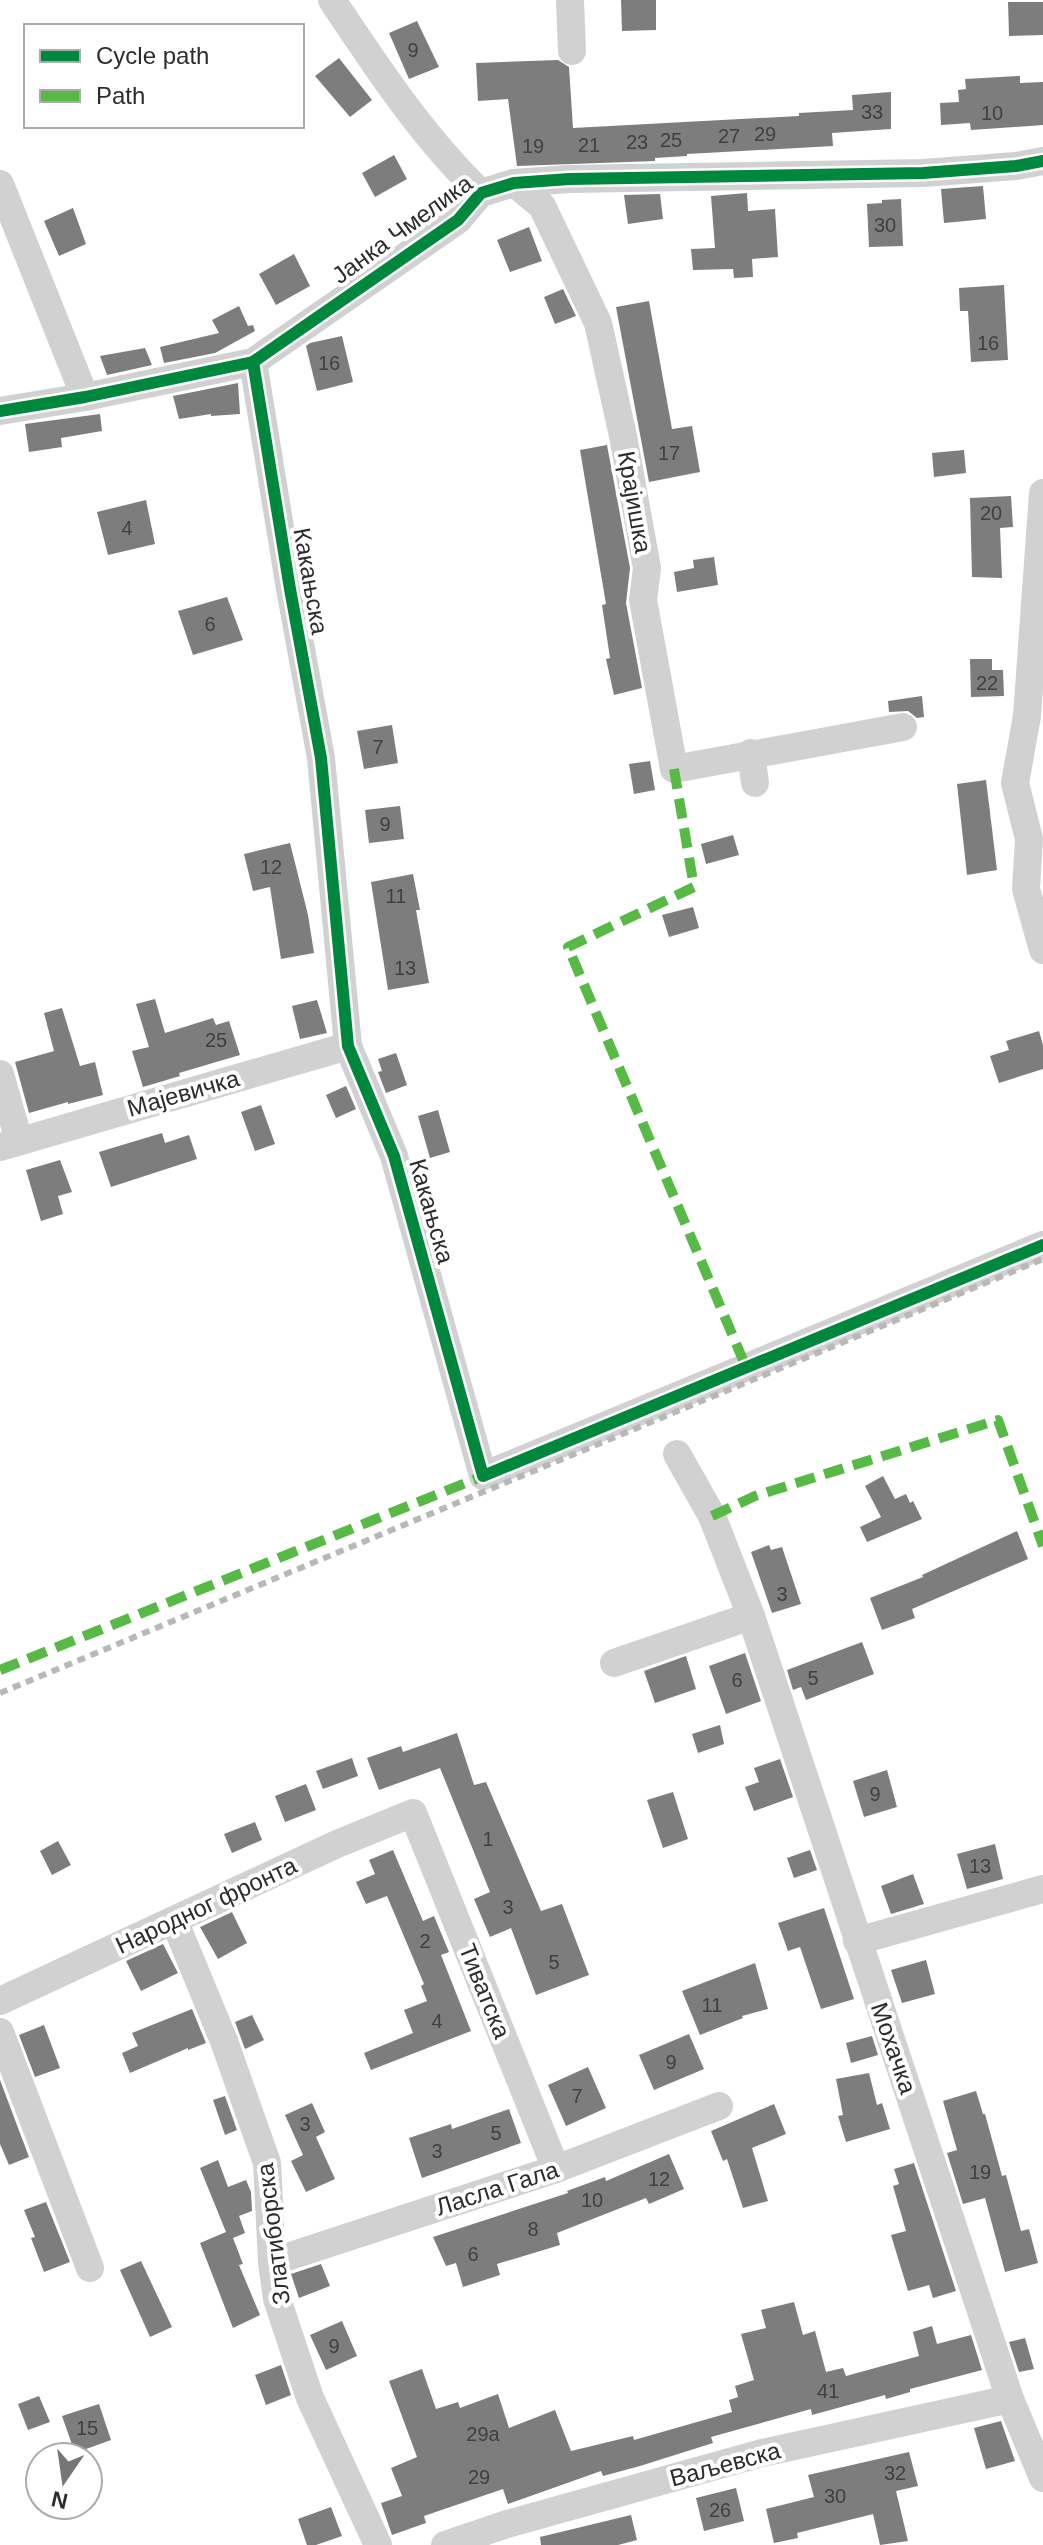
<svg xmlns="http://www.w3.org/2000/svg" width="1043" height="2545" font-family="Arial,sans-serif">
  <rect width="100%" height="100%" fill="#fff"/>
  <!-- building -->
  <g fill="#7d7d7d">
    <polygon points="621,0 656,0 656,30 622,31"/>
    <polygon points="1008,2 1043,2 1043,35 1009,36"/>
    <polygon points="417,21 439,67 409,79 389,33"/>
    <polygon points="339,58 372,100 350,117 315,76"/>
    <polygon points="558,60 569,67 573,128 799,116 799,113 853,110 852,95 891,92 891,129 832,133 833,146 687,154 687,156 655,158 655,161 517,166 508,99 478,101 476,63"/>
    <polygon points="1020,76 1020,83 1043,82 1043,125 971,130 970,123 941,125 940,103 959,102 958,90 966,89 965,79"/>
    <polygon points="394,155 407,179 375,197 362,173"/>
    <polygon points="983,186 986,219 944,223 941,189"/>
    <polygon points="747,193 748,211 775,209 778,257 752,259 753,277 734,278 733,269 693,270 691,249 715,248 711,196"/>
    <polygon points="660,194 663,219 628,224 624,195"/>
    <polygon points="901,199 903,246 869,247 867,204 882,203 882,200"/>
    <polygon points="73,208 86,244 59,256 44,221"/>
    <polygon points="529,227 542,261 510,272 497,240"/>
    <polygon points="294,254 310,286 276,305 259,274"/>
    <polygon points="1004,285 1008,360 971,362 968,311 960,311 959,288"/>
    <polygon points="563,289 576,316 555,324 544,297"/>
    <polygon points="649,301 672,429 692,426 700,472 649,482 616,307"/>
    <polygon points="239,306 248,326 253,325 255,331 215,353 164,363 160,347 219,333 212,320"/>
    <polygon points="342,336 353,382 317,391 306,346 310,343"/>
    <polygon points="145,348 152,365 107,375 100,356"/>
    <polygon points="238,383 240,414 211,416 211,414 179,419 173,396"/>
    <polygon points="100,414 102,431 61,438 62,447 29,452 25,424"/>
    <polygon points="607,445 630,568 626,603 642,688 614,695 606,659 610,658 602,605 606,604 580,450"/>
    <polygon points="964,450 966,473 934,477 932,453"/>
    <polygon points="1011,496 1013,527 1000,528 1002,578 972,577 970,498"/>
    <polygon points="146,500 155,544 108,555 97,512"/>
    <polygon points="714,557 718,585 677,592 674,572 694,568 693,560"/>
    <polygon points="227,597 243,640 193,655 178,611"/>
    <polygon points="970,659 992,659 992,670 1003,670 1004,696 971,697"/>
    <polygon points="922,696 924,717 917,718 908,711 889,712 888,701"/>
    <polygon points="392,725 398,763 364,769 357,731"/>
    <polygon points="650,761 655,790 634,794 629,764"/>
    <polygon points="986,780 997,870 967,875 957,784"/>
    <polygon points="400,806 404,839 369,843 365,810"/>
    <polygon points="733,835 739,855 706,864 701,844"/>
    <polygon points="290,843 308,915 314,953 281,959 270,887 253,891 244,854"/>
    <polygon points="413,874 420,910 416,910 429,983 388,990 371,882"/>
    <polygon points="693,907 699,928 669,937 662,915"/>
    <polygon points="155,999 165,1033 213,1018 216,1025 229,1021 240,1055 179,1073 180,1076 143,1087 132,1051 149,1047 136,1004"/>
    <polygon points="317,1000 327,1033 300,1039 292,1006"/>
    <polygon points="62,1008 80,1066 95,1062 103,1095 68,1104 68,1102 29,1113 15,1062 54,1051 44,1013"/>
    <polygon points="1039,1031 1043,1045 1043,1069 999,1083 990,1056 1009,1050 1006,1041"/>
    <polygon points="396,1053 407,1085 386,1093 378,1072 382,1071 378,1059"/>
    <polygon points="346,1086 356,1109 336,1118 326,1095"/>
    <polygon points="261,1105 275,1144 255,1151 241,1112"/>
    <polygon points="438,1110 450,1152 430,1158 418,1116"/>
    <polygon points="162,1133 165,1143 189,1135 197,1159 111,1187 99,1152"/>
    <polygon points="60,1160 72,1192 58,1196 63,1214 41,1221 26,1170"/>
    <polygon points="883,1476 895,1499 906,1494 910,1503 913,1501 922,1519 867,1542 860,1527 881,1517 865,1486"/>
    <polygon points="1017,1531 1028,1559 912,1609 915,1618 882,1630 870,1598 923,1577 922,1575"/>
    <polygon points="769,1545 771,1550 782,1547 801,1604 772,1613 751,1552"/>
    <polygon points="862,1642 874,1674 806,1700 801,1687 793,1690 787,1670"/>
    <polygon points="745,1653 761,1701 726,1714 709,1666"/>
    <polygon points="686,1656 696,1689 655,1703 644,1671"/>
    <polygon points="720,1725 724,1744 698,1753 692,1734"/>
    <polygon points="457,1733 474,1785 486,1782 541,1911 562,1904 589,1975 536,1995 511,1928 490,1937 474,1899 490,1892 440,1768 379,1790 367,1758 401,1746 403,1752"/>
    <polygon points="352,1758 358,1776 323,1789 316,1771"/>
    <polygon points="780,1759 793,1797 754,1811 745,1787 759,1782 754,1768"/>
    <polygon points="887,1770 897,1807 864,1817 853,1781"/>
    <polygon points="306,1784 316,1810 285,1822 275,1796"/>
    <polygon points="673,1792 688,1839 663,1848 647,1800"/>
    <polygon points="255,1822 262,1840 232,1853 224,1834"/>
    <polygon points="58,1841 71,1865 52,1875 40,1851"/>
    <polygon points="995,1844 1003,1879 967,1889 957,1854"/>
    <polygon points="393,1850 423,1921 434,1916 449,1952 441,1955 471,2031 371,2070 364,2053 413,2033 404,2010 427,2001 421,1986 424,1984 387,1896 366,1904 356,1882 375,1874 369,1860"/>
    <polygon points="810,1850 817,1870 794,1878 787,1858"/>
    <polygon points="913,1874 924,1904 891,1914 881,1886"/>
    <polygon points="824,1908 854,1999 821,2009 800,1947 788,1951 778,1923"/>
    <polygon points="232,1912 247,1943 218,1959 200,1927"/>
    <polygon points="163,1944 178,1973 141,1991 126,1961"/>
    <polygon points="926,1960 935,1994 902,2003 891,1970"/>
    <polygon points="755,1963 768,2009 742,2016 743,2018 700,2035 682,1991"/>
    <polygon points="192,2009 206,2043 188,2050 188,2048 130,2073 122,2053 138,2046 132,2033"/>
    <polygon points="252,2015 264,2040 245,2049 235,2022"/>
    <polygon points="44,2025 60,2068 35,2077 19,2035"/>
    <polygon points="689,2034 704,2069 654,2090 639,2055"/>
    <polygon points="872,2036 878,2055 851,2063 846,2043"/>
    <polygon points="588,2067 606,2108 566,2126 548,2085"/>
    <polygon points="869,2073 877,2105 882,2103 890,2129 846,2142 838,2116 843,2115 836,2079"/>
    <polygon points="0,2080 29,2157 9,2165 0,2144"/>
    <polygon points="976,2091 983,2114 985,2114 1002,2176 1006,2175 1021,2231 1029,2229 1038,2263 1005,2272 985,2198 963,2204 947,2153 957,2150 943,2101"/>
    <polygon points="225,2096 237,2130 225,2135 213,2100"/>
    <polygon points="312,2103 325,2132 316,2137 335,2179 306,2192 291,2161 303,2155 285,2115"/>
    <polygon points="774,2104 786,2134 752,2148 768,2201 743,2208 727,2159 723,2161 711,2131"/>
    <polygon points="509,2109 521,2143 422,2178 409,2138 451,2124 452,2129"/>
    <polygon points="669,2154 684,2189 649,2204 646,2198 557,2233 560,2245 497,2264 500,2275 463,2287 456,2263 446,2266 433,2237 568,2193 567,2191 605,2177 606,2181"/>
    <polygon points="218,2160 228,2187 246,2180 251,2192 252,2211 239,2216 245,2233 233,2238 243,2264 239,2265 260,2315 233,2328 200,2243 226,2232 200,2168"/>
    <polygon points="914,2163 956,2291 933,2298 929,2285 908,2291 891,2235 906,2231 893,2186 899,2184 894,2169"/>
    <polygon points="46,2202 70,2262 44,2272 31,2238 35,2237 24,2210"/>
    <polygon points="141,2261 172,2327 150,2337 120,2270"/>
    <polygon points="321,2264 330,2286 299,2298 291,2274"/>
    <polygon points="794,2302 803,2335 815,2331 826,2372 843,2368 846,2376 919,2356 913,2332 932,2326 937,2344 971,2335 982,2370 910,2389 910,2392 886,2399 885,2395 812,2415 811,2409 711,2437 713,2443 640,2466 603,2476 601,2471 508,2504 503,2489 424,2516 426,2523 392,2535 381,2503 402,2496 391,2468 417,2457 389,2381 422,2369 436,2409 458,2402 460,2408 498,2394 509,2428 555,2410 571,2451 633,2436 634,2440 732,2412 729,2400 738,2397 735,2386 754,2380 741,2334 766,2328 761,2310"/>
    <polygon points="342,2321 357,2356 326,2370 310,2335"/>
    <polygon points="1025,2338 1034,2369 1019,2372 1009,2342"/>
    <polygon points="281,2365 291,2395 266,2405 255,2375"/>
    <polygon points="39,2396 50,2422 28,2430 18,2404"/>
    <polygon points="99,2404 111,2440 75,2453 62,2416"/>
    <polygon points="1001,2421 1015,2461 986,2469 974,2428"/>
    <polygon points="909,2452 918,2486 896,2491 908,2541 880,2545 873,2514 797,2533 798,2538 774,2543 766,2509 814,2497 808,2475"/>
    <polygon points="736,2488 744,2521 704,2531 696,2498"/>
    <polygon points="331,2507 342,2536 316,2545 307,2545 298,2519"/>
    <polygon points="631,2515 637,2540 618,2545 541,2545 540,2537"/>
  </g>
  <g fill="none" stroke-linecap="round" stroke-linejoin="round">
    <!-- minor -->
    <g stroke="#d1d1d1" stroke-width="28">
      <path d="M332,0C376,66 424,139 481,193"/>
      <polyline points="570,0 572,51"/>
      <polyline points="514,183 542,206 598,323 623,436 647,568 643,600 674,769 903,727"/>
      <polyline points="0,184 85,397"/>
      <polyline points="253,362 290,589 321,758 348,1046 394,1156 483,1476 1043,1245"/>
      <polyline points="0,411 85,397 253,362 458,220 481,193 514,183 569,179 923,173 1016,166 1043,161"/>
      <polyline points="1043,493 1027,716 1015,783 1029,839 1026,889 1043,950"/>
      <polyline points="751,753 755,783"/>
      <polyline points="0,1074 19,1141"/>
      <polyline points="0,1147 348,1046"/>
      <polyline points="677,1454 712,1516 751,1616 1010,2399 1043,2478"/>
      <polyline points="614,1663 751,1616"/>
      <polyline points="174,1920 224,2041 267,2163 272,2262 277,2299 310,2398 378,2545"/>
      <polyline points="857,1941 1043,1889"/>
      <polyline points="0,2001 337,1844 413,1813 556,2169"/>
      <polyline points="0,2032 90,2268"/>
      <polyline points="272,2262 556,2169 719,2106"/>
      <polyline points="445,2545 507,2524 762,2453 1010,2399"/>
    </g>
    <!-- rail -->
    <polyline stroke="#b8b8b8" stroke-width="6" stroke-dasharray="8 6" stroke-linecap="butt" points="0,1693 1043,1259"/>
    <!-- quiet -->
    <g stroke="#58b947" stroke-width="10" stroke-dasharray="20 10" stroke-linecap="butt">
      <polyline points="674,769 694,887 568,947 746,1367"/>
      <polyline points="712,1516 755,1496 998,1420 1043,1546"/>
      <polyline points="0,1670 483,1476"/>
    </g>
    <defs>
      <g id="cycleway">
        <polyline points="253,362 290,589 321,758 348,1046 394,1156 483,1476 1043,1245"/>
        <polyline points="0,411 85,397 253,362 458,220 481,193 514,183 569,179 923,173 1016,166 1043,161"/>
      </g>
    </defs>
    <!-- cycleway casing -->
    <use href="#cycleway" stroke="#fff" stroke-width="17"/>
    <!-- cycleway -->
    <use href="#cycleway" stroke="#00873e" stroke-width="12"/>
  </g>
  <g text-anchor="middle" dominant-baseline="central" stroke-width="8" stroke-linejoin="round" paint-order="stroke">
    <!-- number labels -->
    <g font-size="20" fill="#404040">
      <text x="413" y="50">9</text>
      <text x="872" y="112">33</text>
      <text x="992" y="113">10</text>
      <text x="765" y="134">29</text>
      <text x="729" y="136">27</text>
      <text x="671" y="140">25</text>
      <text x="637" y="142">23</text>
      <text x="589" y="145">21</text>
      <text x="533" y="146">19</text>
      <text x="885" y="225">30</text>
      <text x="988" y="343">16</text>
      <text x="329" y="363">16</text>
      <text x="669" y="453">17</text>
      <text x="991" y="513">20</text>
      <text x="127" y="528">4</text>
      <text x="210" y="624">6</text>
      <text x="987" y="683">22</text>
      <text x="378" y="747">7</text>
      <text x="385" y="824">9</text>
      <text x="271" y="867">12</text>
      <text x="396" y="896">11</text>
      <text x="405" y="968">13</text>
      <text x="216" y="1040">25</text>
      <text x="782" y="1594">3</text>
      <text x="813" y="1678">5</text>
      <text x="737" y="1680">6</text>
      <text x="875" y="1794">9</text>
      <text x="488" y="1839">1</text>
      <text x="980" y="1866">13</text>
      <text x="508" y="1907">3</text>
      <text x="425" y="1941">2</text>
      <text x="554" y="1962">5</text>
      <text x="712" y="2005">11</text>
      <text x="437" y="2021">4</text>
      <text x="671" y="2062">9</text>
      <text x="577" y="2096">7</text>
      <text x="305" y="2124">3</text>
      <text x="496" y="2133">5</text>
      <text x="437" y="2151">3</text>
      <text x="980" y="2172">19</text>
      <text x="659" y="2179">12</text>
      <text x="592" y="2200">10</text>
      <text x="533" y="2229">8</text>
      <text x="473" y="2254">6</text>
      <text x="334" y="2346">9</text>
      <text x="828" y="2391">41</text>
      <text x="87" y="2428">15</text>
      <text x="483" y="2434">29a</text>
      <text x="895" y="2473">32</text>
      <text x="479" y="2477">29</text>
      <text x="835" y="2496">30</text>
      <text x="720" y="2510">26</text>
    </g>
    <!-- street labels -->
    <g font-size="24" fill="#2c2c2c" stroke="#fff">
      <text transform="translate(402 229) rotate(-36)">Јанка Чмелика</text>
      <text transform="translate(635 502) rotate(80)">Крајишка</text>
      <text transform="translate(311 581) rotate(80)">Какањска</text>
      <text transform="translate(183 1093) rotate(-16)">Мајевичка</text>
      <text transform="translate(432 1211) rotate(74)">Какањска</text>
      <text transform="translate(206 1905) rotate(-25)">Народног фронта</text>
      <text transform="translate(485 1991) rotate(68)">Тиватска</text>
      <text transform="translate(894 2048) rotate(71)">Мохачка</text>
      <text transform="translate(497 2188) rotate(-18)">Ласла Гала</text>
      <text transform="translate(273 2234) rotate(-97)">Златиборска</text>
      <text transform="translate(725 2464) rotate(-15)">Ваљевска</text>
    </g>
  </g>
  <!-- legend -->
  <rect x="24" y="24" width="280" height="104" fill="#ffffff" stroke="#ababab" stroke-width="2"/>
  <rect x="40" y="50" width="40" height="12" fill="#00873e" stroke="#ababab" stroke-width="2"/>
  <text x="96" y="64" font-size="24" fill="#2c2c2c">Cycle path</text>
  <rect x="40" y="90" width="40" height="12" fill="#58b947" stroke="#ababab" stroke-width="2"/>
  <text x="96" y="104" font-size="24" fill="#2c2c2c">Path</text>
  <!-- north arrow -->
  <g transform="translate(64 2481) rotate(193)"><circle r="38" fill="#ffffff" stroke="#ababab" stroke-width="2"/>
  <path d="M0-6L14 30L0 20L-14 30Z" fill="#767676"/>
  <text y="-12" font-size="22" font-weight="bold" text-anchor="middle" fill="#2c2c2c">N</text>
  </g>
</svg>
